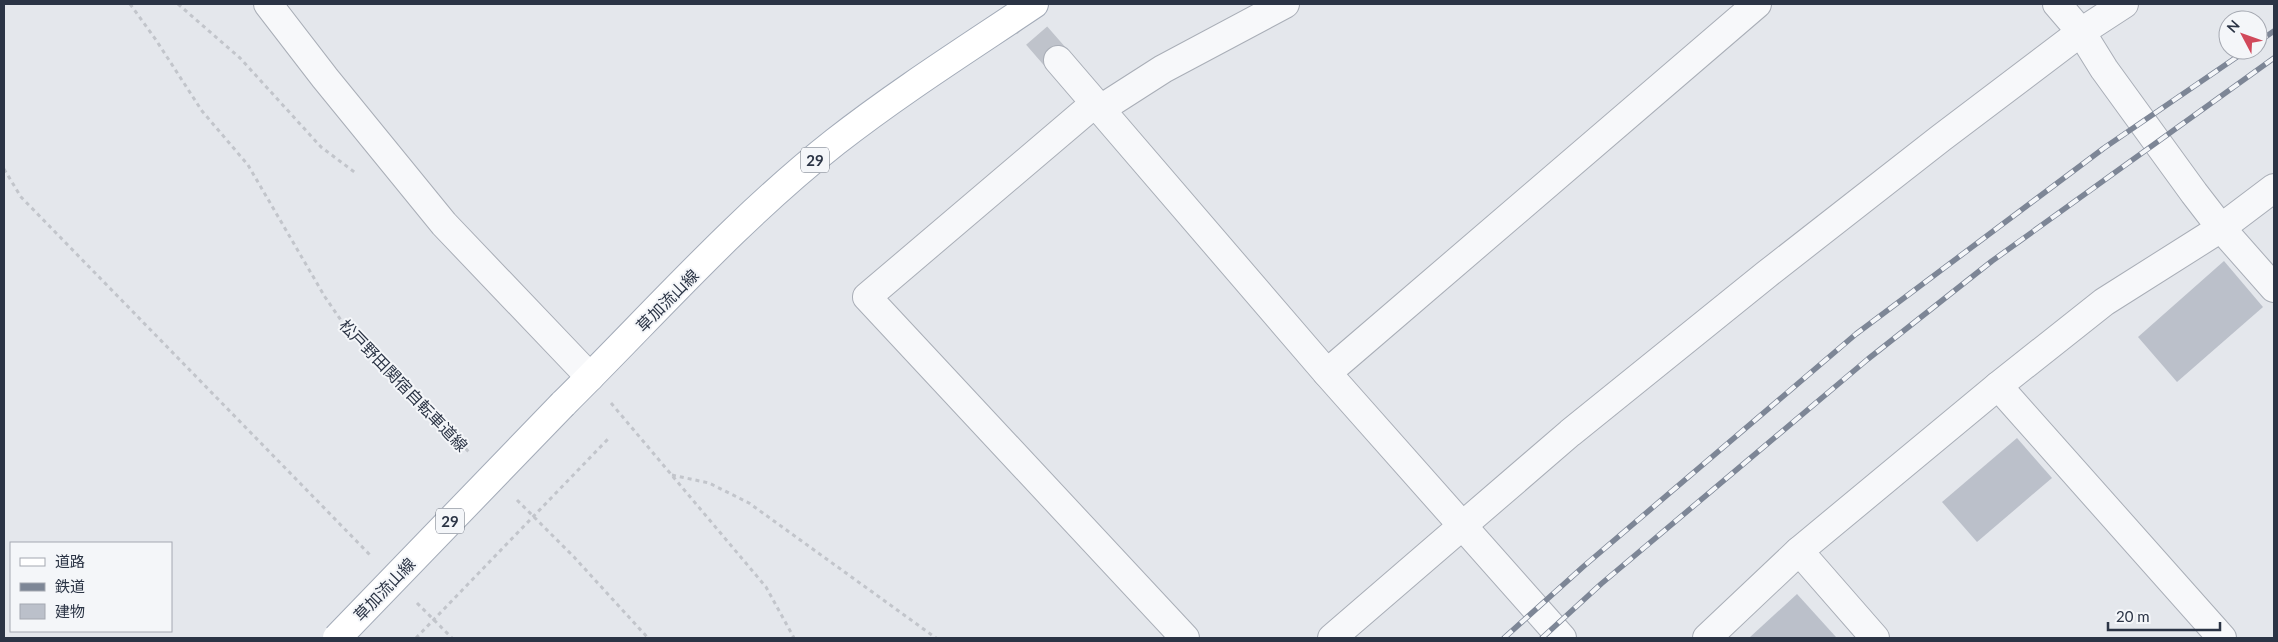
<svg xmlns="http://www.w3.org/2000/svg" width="2278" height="642" font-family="Lato,'Noto Sans JP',sans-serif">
  <rect width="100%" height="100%" fill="#e4e7ec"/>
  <!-- building -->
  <g fill="#bbc0ca">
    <polygon points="2224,261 2263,307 2177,382 2138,337"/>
    <polygon points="2017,438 2052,478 1977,542 1942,502"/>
    <polygon points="1797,594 1836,637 1835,638 1749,638"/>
  </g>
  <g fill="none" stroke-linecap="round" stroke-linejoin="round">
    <!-- minor-tunnel -->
    <polyline stroke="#bfc3cb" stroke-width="28" stroke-dasharray="28 14" stroke-linecap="butt" points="1009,4 1058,60"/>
    <defs>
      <g id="minor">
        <polyline points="2057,4 2081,32 2104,69 2194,193 2221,228 2274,288"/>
        <polyline points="1058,60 1327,373 1562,638"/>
        <polyline points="1094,104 867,297 1185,638"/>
        <polyline points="1099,110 1163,69 1285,4"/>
        <polyline points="1327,373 1757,4"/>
        <polyline points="1998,386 2222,638"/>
        <polyline points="1799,551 1875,638"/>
        <polyline points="1332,638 1570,433 1767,274 1941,138 2081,32 2124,4"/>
        <polyline points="1707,638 1799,551 1998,386 2104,302 2221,228 2274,188"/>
      </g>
      <polyline id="tertiary" points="268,4 325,78 444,224 590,377"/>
      <path id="primary" d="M563,404C652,316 736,220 835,142C899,92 967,49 1034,4"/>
    </defs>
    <!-- minor casing -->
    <use href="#minor" stroke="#a9aeb7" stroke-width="30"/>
    <!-- tertiary casing -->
    <use href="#tertiary" stroke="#a9aeb7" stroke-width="30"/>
    <!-- primary casing -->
    <use href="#primary" stroke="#a3abb8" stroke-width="30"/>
    <!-- path -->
    <g stroke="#c2c5cb" stroke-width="3" stroke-dasharray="4 4" stroke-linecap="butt">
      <polyline points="130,4 156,40 202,111 248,165 325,297 349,332 470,453"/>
      <polyline points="178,4 240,58 321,147 357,174"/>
      <polyline points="4,169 21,197 371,556"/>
      <polyline points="611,403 766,587 794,638"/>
      <polyline points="672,475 709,483 749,503 936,638"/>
      <polyline points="517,500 574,557 648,638"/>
      <polyline points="417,603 452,638"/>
    </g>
    <!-- minor -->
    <use href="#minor" stroke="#f7f8fa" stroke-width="28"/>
    <!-- tertiary -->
    <use href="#tertiary" stroke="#f7f8fa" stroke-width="28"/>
    <!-- primary -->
    <use href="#primary" stroke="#fff" stroke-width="28"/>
    <defs>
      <g id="rail">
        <polyline points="2258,42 2274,31"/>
        <polyline points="1504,638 1584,566 1856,334 2104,148 2247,50"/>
        <polyline points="1542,638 1601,584 1868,359 1992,261 2274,58"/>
      </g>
    </defs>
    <!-- rail casing -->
    <use href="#rail" stroke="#7d8696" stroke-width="5.5"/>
    <!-- rail -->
    <use href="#rail" stroke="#f4f6f9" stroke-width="4" stroke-dasharray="11" stroke-linecap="butt"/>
    <defs>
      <polyline id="primary-bridge" points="337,638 563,404"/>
    </defs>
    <!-- primary-bridge casing -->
    <use href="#primary-bridge" stroke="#a3abb8" stroke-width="30" stroke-linecap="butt"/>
    <!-- path-bridge -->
    <polyline stroke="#c2c5cb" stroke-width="3" stroke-dasharray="4 4" stroke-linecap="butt" points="416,638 609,438"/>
    <!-- primary-bridge -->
    <use href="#primary-bridge" stroke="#fff" stroke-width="28"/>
  </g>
  <g text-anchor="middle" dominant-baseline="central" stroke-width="4" stroke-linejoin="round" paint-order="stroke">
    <!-- shield labels -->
    <g fill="#f4f6f9" stroke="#676e7b" stroke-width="1">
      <rect x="801" y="147.5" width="28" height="25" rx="4"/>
      <rect x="436" y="508.5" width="28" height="25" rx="4"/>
    </g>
    <g font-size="15" font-weight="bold" fill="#2b3445">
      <text x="815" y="160">29</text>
      <text x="450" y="521">29</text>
    </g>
    <!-- street labels -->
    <g font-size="16" fill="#2b3445" stroke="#f4f6f9">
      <text transform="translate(667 300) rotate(-45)">草加流山線</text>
      <text transform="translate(404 385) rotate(46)">松戸野田関宿自転車道線</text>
      <text transform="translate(384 589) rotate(-46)">草加流山線</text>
    </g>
  </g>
  <!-- border -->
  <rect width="2278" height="642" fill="none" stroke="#2b3445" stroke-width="10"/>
  <!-- legend -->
  <rect x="10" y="542" width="162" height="90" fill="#f4f6f9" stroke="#a4a8b1"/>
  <rect x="20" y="558" width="25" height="8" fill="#ffffff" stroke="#a4a8b1"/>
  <text x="55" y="567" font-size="15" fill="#2b3445">道路</text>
  <rect x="20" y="583" width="25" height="8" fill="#7d8696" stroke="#a4a8b1"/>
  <text x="55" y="592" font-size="15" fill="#2b3445">鉄道</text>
  <rect x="20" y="604" width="25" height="15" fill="#bbc0ca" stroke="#a4a8b1"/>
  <text x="55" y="617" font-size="15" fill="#2b3445">建物</text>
  <!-- north arrow -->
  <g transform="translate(2243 35) rotate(311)"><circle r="24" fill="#f4f6f9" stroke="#a4a8b1"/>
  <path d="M0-4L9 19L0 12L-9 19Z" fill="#d1495b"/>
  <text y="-8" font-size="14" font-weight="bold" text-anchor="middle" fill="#2b3445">N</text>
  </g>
  <!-- scale -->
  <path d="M2108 622v8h112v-8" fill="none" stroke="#2b3445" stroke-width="2.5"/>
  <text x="2116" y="622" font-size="15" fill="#2b3445" stroke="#f4f6f9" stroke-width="4" paint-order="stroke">20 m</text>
</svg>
